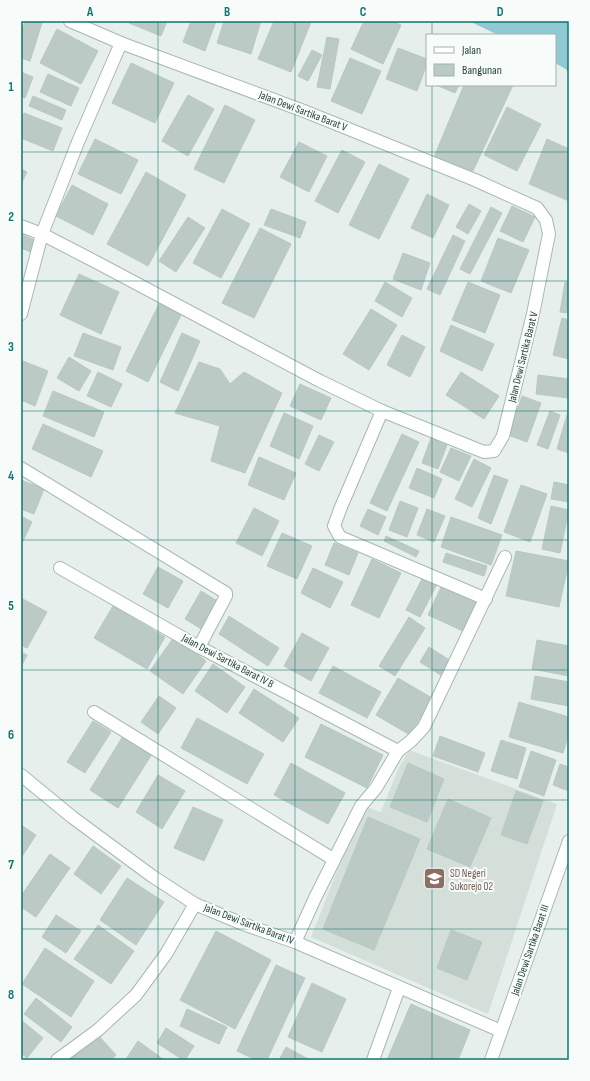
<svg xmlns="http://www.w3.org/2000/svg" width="590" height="1081" font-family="'Sofia Sans Condensed',sans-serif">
  <rect width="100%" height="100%" fill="#e6efeb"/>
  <!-- built -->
  <polygon fill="#d4dfda" points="409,750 557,804 488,1014 311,937 357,820 366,807 381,812 398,769"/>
  <!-- water -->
  <polygon fill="#8ec9d4" points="469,21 569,21 569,72 564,68 555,63 555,35 498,35"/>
  <!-- building -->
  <g fill="#bbcac4" stroke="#b8c9c2">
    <polygon points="25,21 35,21 42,23 30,61 21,58 21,34"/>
    <polygon points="130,21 167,21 161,36 129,23"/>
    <polygon points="191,21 216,21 205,51 183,42"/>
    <polygon points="224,21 261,21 251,54 217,43"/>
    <polygon points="274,21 308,21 311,22 291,72 258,59"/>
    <polygon points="364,21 392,21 401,25 383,64 351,49"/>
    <polygon points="57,29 98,51 81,84 40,63"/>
    <polygon points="327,37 339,39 330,89 317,87"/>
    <polygon points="398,48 427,59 427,64 417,91 386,79"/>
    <polygon points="312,50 322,55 308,81 298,76"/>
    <polygon points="350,58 381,71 362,114 331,101"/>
    <polygon points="131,63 174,83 155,123 112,103"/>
    <polygon points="21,72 33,77 25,98 21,96"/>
    <polygon points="48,74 79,88 71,106 40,92"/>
    <polygon points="436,85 459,85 455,93"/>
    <polygon points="464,85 513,85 473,171 434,157"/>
    <polygon points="188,95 214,109 188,156 162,141"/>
    <polygon points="33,96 66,110 62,120 29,106"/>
    <polygon points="225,105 255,120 224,183 194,169"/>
    <polygon points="507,107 541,124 517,171 484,155"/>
    <polygon points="24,113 62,128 53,151 21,138 21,120"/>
    <polygon points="95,139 138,160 121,194 78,174"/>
    <polygon points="547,139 569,149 569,201 529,184"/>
    <polygon points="299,142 327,156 309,192 280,177"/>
    <polygon points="342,150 365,162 338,213 315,201"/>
    <polygon points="379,164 409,179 379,239 349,225"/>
    <polygon points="21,169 27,172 21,184"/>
    <polygon points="146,172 186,195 148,266 107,244"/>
    <polygon points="72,185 108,204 93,235 56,216"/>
    <polygon points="427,194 449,205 433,238 411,228"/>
    <polygon points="469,204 481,211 468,234 456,227"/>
    <polygon points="512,206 535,217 523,242 500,231"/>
    <polygon points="491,207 502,213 470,274 460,269"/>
    <polygon points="222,209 250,224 221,278 193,263"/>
    <polygon points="271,209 306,222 300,238 264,225"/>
    <polygon points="188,217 205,228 176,272 159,261"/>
    <polygon points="260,228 291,244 254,318 222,303"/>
    <polygon points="21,234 38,242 33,253 21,248"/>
    <polygon points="453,235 465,241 440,295 427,289"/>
    <polygon points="498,238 529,250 511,293 481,281"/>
    <polygon points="403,253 430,263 421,290 393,279"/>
    <polygon points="79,274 119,292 101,334 60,315"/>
    <polygon points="385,282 412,298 402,317 375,301"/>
    <polygon points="468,282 500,295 485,333 452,320"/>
    <polygon points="565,282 569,283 569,313 560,312"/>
    <polygon points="160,302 182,313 148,382 126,371"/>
    <polygon points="371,309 397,325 369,370 343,354"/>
    <polygon points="562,318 569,320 569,359 553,355"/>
    <polygon points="451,325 494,344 482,371 440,351"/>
    <polygon points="83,333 121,347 113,370 74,356"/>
    <polygon points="182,333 200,341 178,391 160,382"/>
    <polygon points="402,335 425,347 410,377 387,365"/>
    <polygon points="69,357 91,371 79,391 57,378"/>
    <polygon points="23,361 48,371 35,406 21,400 21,366"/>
    <polygon points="199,362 220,369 230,384 244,372 282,393 245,473 211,461 220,426 175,413"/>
    <polygon points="98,372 122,384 111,407 87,396"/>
    <polygon points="461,372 499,396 484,419 446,395"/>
    <polygon points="538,375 569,379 569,398 536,394"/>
    <polygon points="300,384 331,398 321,420 290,406"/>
    <polygon points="53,391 104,412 94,437 43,416"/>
    <polygon points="522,396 541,403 527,442 508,435"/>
    <polygon points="569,408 569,453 557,449"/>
    <polygon points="550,411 560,415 548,449 537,445"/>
    <polygon points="284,413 313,426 299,459 270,446"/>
    <polygon points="43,424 103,451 91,477 32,449"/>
    <polygon points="402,434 419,442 387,511 370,503"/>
    <polygon points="319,435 334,442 319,471 305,464"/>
    <polygon points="431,438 447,445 438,469 422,463"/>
    <polygon points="451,448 471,456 459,481 440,472"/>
    <polygon points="259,457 296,473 284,500 248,485"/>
    <polygon points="474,459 491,468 472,507 455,499"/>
    <polygon points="417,468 442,479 434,498 409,488"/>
    <polygon points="494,475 508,480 491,524 478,518"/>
    <polygon points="21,480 44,489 34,514 21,509"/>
    <polygon points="554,482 569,485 569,502 551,499"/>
    <polygon points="521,485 547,494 530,542 504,532"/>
    <polygon points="400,501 418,508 407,537 389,530"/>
    <polygon points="551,506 569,510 560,553 542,549"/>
    <polygon points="254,508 279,521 262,556 236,543"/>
    <polygon points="368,509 386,517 378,535 360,526"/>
    <polygon points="427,509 445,516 434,542 417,535"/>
    <polygon points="21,516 32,522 23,541 21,540"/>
    <polygon points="451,517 502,535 491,565 441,547"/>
    <polygon points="282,533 312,546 297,579 267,566"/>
    <polygon points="386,536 419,551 416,557 384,541"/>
    <polygon points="334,543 358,553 349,575 325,565"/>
    <polygon points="516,551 569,561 559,607 506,596"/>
    <polygon points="446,553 487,566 484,576 443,562"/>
    <polygon points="372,559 401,573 379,618 351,605"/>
    <polygon points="158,567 183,581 168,608 143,594"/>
    <polygon points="313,568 343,582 330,608 301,593"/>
    <polygon points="423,577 437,584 420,617 406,610"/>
    <polygon points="442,585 477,602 463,631 428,615"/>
    <polygon points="201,591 219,602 203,630 185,619"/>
    <polygon points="21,598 47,612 27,648 21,645"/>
    <polygon points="113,606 165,637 147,669 94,638"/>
    <polygon points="229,616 279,648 268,666 219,634"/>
    <polygon points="409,617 425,628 395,676 379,666"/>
    <polygon points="302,633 329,648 311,681 284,666"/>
    <polygon points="174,637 206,661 183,694 150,671"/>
    <polygon points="537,640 569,646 569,676 532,669"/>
    <polygon points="429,647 451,661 442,676 420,662"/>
    <polygon points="21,652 27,655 21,667"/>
    <polygon points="213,664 245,687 227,713 195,691"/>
    <polygon points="333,666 381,692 367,718 319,693"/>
    <polygon points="535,676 569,682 569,706 531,699"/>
    <polygon points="398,678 432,698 410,735 376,715"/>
    <polygon points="254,689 299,718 283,742 239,713"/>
    <polygon points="159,696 176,708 158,734 141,722"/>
    <polygon points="519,702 569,717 569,733 563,753 509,737"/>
    <polygon points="197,718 264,754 247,784 181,748"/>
    <polygon points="93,721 111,732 85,773 67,762"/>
    <polygon points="321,724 383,755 367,788 305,757"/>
    <polygon points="123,736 152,754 118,808 90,790"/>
    <polygon points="440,736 485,753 478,772 433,756"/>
    <polygon points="501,740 526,748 517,779 491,771"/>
    <polygon points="531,751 556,760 544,796 519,787"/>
    <polygon points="291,763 345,793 328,824 274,795"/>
    <polygon points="408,763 444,779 427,822 390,807"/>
    <polygon points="560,764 569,767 569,791 553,785"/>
    <polygon points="158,775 185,791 162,829 136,812"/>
    <polygon points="516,791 543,801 527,844 501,835"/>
    <polygon points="448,799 491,818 470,867 427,849"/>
    <polygon points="193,807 223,820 204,861 174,848"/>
    <polygon points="368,817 420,839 374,950 323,929"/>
    <polygon points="21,825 36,835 21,858"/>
    <polygon points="93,846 121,866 101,894 74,874"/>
    <polygon points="50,854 70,868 36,917 21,907 21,896"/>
    <polygon points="127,878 164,902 136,945 100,920"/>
    <polygon points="56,915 81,931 66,953 42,937"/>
    <polygon points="98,925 134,951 111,984 74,959"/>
    <polygon points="451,930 482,942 467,980 437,968"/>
    <polygon points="216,931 271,960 235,1029 180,1000"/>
    <polygon points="45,948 94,981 71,1017 22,984"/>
    <polygon points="276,965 305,978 267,1060 256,1060 237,1051"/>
    <polygon points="312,983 346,999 322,1052 288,1037"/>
    <polygon points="36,998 72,1027 61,1042 24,1014"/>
    <polygon points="411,1004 470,1030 458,1060 387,1060"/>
    <polygon points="187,1009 227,1027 219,1044 180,1026"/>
    <polygon points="21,1020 43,1038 27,1058 21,1053"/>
    <polygon points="166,1028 194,1046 185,1060 183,1060 157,1043"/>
    <polygon points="97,1034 116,1055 111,1060 97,1060 84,1047"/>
    <polygon points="138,1041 164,1060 128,1060 126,1059"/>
    <polygon points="84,1047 97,1060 72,1060 71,1059"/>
    <polygon points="286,1047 310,1060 279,1060"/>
  </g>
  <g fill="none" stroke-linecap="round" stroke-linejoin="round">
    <defs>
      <g id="minor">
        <polyline points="70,21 121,43"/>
        <polyline points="21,226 42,234 96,262 320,381 382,411 484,452 494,451 503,436 533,314 549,234 546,220 537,208 475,180 304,111 121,43 78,142 42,234 21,314"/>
        <polyline points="382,411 341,507 334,526 340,537 486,599"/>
        <polyline points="21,468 226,593 226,596 199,647"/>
        <polyline points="60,568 199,647 398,751"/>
        <polyline points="94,712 333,859"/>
        <polyline points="21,775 72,817 152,876 195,904 243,924 295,942 501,1031"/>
        <polyline points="295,942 315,898 361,806 376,788 398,751 411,741 424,727 505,557"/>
        <polyline points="57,1060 98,1030 136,995 166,954 195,904"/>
        <polyline points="373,1060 399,988"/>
        <polyline points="491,1060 569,841"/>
      </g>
    </defs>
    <!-- minor casing -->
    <use href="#minor" stroke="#a8b8b2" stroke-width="14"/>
    <!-- minor -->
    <use href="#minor" stroke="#fff" stroke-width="12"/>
  </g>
  <!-- grid -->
  <path fill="none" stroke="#0f766e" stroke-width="1" stroke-opacity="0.55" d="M158,21V1060M295,21V1060M432,21V35M432,85V1060M21,152H569M21,281H569M21,411H569M21,540H569M21,670H569M21,800H569M21,929H569"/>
  <!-- icons -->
  <defs>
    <symbol id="school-square" viewBox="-11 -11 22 22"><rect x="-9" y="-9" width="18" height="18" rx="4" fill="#8d6e63" stroke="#f7fbf9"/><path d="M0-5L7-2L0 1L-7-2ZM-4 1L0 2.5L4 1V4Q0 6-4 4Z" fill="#fff"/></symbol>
  </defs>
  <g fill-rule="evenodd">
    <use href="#school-square" x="422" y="866" width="25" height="25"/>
  </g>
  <g text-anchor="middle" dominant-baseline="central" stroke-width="4" stroke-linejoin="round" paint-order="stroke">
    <!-- street labels -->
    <g font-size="11" fill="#24423a" stroke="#f7fbf9">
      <text transform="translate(303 111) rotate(21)">Jalan Dewi Sartika Barat V</text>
      <text transform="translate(523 357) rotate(-76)">Jalan Dewi Sartika Barat V</text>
      <text transform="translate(228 661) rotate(28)">Jalan Dewi Sartika Barat IV B</text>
      <text transform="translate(249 924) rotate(21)">Jalan Dewi Sartika Barat IV</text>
      <text transform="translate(530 950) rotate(-71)">Jalan Dewi Sartika Barat III</text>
    </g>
    <!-- education labels -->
    <g font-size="11" fill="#785e54" stroke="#f7fbf9" text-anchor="start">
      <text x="450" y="873">SD Negeri<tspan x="450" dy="13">Sukorejo 02</tspan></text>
    </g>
  </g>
  <!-- border -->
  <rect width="590" height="1081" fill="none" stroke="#f7fbf9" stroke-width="44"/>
  <!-- legend -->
  <rect x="426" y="34" width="130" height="52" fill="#f7fbf9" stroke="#a3b1ad"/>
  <rect x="434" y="47" width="20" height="6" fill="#ffffff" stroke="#a3b1ad"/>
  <text x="462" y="54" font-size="12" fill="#24423a">Jalan</text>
  <rect x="434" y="64" width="20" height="12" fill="#bbcac4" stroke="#a3b1ad"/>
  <text x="462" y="74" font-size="12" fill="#24423a">Bangunan</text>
  <rect x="22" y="22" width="546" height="1037" fill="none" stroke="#0f766e" stroke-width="1.5"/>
  <g font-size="13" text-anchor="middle" font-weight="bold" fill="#0f766e">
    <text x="90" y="16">A</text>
    <text x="227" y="16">B</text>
    <text x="363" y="16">C</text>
    <text x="500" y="16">D</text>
    <text x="11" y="91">1</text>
    <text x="11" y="221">2</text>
    <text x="11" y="351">3</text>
    <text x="11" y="480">4</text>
    <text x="11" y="610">5</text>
    <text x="11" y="739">6</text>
    <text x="11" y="869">7</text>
    <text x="11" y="999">8</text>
  </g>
</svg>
